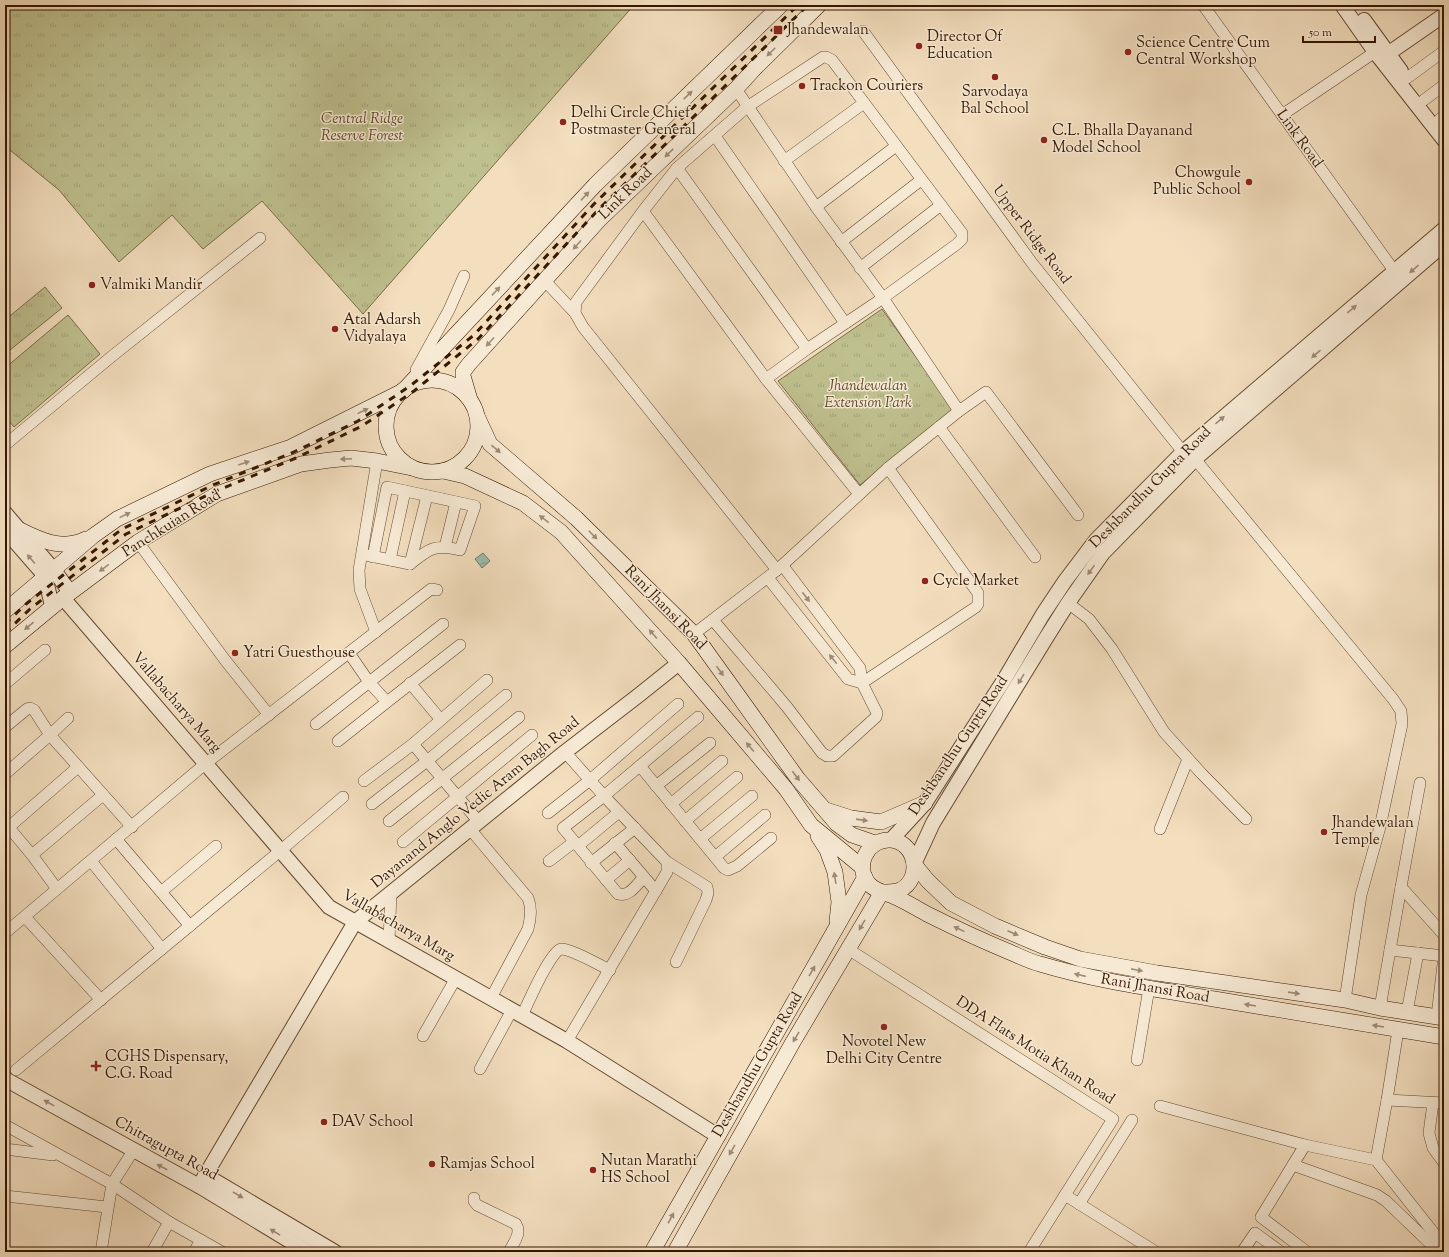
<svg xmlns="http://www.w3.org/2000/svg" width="1449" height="1257" font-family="'Sorts Mill Goudy',serif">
  <defs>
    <pattern id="park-tufts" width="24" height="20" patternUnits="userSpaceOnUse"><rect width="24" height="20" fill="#bfc08f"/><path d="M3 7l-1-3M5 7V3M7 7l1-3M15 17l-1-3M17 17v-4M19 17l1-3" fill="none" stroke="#a5a47a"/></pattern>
    <pattern id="water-waves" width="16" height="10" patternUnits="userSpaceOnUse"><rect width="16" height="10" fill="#9dbdac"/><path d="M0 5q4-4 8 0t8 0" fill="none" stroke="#88a292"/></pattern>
  </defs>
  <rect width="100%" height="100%" fill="#f3debe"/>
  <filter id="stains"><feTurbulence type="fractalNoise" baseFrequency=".005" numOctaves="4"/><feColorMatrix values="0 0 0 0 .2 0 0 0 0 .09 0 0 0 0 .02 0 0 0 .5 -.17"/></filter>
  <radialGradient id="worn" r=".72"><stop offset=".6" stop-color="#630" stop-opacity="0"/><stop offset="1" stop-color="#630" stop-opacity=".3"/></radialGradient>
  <!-- park -->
  <g fill="url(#park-tufts)" stroke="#7a6c48">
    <polygon points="5,5 634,5 363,314 262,201 203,249 172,215 119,262 59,190 5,146"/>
    <polygon points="45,287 62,308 5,354 5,320"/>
    <polygon points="882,309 953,409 860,485 778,381"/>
    <polygon points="68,315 100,354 14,427 5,416 5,368"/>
  </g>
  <!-- water -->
  <polygon fill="url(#water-waves)" stroke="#737b68" points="483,553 490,561 482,568 475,559"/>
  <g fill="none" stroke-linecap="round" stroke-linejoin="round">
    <defs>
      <g id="minor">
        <polyline points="1203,5 1395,272"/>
        <polyline points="863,31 1032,263 1183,452"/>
        <polyline points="1407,78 1444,51"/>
        <polyline points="736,89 816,207 883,298 959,411"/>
        <polyline points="1424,100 1444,85"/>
        <polyline points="1282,115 1375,52"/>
        <polyline points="1440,119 1444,116"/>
        <polyline points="715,136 845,323"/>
        <polyline points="784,161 864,103"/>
        <polyline points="677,168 807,349"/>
        <polyline points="816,207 896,146"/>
        <polyline points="643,211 766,379 807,349 883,298 957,244 962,239 962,233 832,60 826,57 823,57 747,107 677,168 643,211 576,302 575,313 583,327 777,570"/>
        <polyline points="841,242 921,180"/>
        <polyline points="860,268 941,205"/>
        <polyline points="545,281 575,313"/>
        <polyline points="416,370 449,310 464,276"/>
        <polyline points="766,379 859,494"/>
        <polyline points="939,427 1035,557"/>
        <polyline points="5,445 111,357 260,238"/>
        <polyline points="1195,459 1393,699 1401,711 1402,724 1380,827 1361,895 1345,1000"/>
        <polyline points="138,542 225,660 269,715"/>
        <polyline points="445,547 456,502"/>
        <polyline points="366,555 410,564"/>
        <path d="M373,557L387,487L475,506L460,550C435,544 430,548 410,564"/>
        <polyline points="390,560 405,491"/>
        <polyline points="410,564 427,496"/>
        <polyline points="768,578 848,679 862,683"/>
        <polyline points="1068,603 1089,619 1112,649 1164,732 1202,774 1246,819"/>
        <polyline points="713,620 787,707 822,753 827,756 833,756 876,717 877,713 862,683 860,668 783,566"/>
        <polyline points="376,632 360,589 359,570 377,461"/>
        <polyline points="694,634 777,570 888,468 959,411 986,392 1078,515"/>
        <polyline points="349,653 369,682 387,702 460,645"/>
        <polyline points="410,683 441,720"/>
        <polyline points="862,683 976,607 978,604 978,593 888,468"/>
        <polyline points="5,684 45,650"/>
        <polyline points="68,718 50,735 132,827"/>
        <polyline points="316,724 443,624"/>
        <polyline points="5,727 27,709 30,708 34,710 50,735 5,774"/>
        <polyline points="338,741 387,702"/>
        <polyline points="565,752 604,796 667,862 667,872 567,1041"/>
        <polyline points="640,766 724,868 728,870 737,866 771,838"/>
        <polyline points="364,781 413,744"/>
        <polyline points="1420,783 1401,887 1444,935"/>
        <polyline points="656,786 710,743"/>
        <polyline points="372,804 427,761 506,695"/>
        <polyline points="671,804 722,761"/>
        <polyline points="548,813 590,780 678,704"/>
        <polyline points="389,821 519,717"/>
        <polyline points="685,821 737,777"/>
        <polyline points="479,822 413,744 487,680"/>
        <polyline points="5,823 32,855 57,889"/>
        <polyline points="9,827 78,767"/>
        <path d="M470,829L528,898C532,908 531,918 528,929L491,998"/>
        <polyline points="1160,829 1188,759"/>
        <polyline points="116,839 190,926"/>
        <polyline points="700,839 752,796"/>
        <polyline points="403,842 532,735"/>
        <polyline points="615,843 656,891"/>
        <polyline points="578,846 619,812"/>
        <polyline points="32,855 103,795"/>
        <polyline points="715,857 765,815"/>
        <polyline points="91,861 162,949"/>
        <polyline points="549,861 574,842"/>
        <polyline points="667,862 707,887 708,893 706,900 676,962"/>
        <polyline points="591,863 635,828"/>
        <path d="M644,877C636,885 630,897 618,894L563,828L604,796L698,717"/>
        <polyline points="606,880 630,860"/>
        <polyline points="161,892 216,846"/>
        <polyline points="25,917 101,1000"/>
        <polyline points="5,933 205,764 431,589 437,590"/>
        <polyline points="389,941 391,894"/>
        <polyline points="848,949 1113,1119 1029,1252"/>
        <polyline points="1390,950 1401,887"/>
        <polyline points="1380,1008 1390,950 1444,956"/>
        <polyline points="1407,1012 1418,953"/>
        <path d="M522,1016C527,1005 551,950 561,949C572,949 599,965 610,970"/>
        <polyline points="1437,1016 1444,956"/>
        <polyline points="423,1036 456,978"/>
        <polyline points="1137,1060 1149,988"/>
        <polyline points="480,1069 512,1010"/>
        <polyline points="16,1070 280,851 343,797"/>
        <polyline points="1387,1100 1444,1103"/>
        <polyline points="1433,1103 1429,1133 1433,1148 1444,1163"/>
        <polyline points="1160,1106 1305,1145 1376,1160 1444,1246"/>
        <polyline points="5,1125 112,1184 169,1222 222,1252"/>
        <polyline points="1305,1145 1261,1217 1307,1252"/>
        <polyline points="5,1149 53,1155"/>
        <polyline points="1376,1160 1387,1100 1398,1030"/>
        <polyline points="1293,1165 1377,1195 1386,1201 1439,1252"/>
        <polyline points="1065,1195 1156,1252"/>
        <polyline points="5,1196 107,1207"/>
        <path d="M474,1198V1201L477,1205L516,1224C522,1234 513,1243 509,1252"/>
        <polyline points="1079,1204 1132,1120"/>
        <polyline points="101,1252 112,1184 133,1151"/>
        <polyline points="152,1252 169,1222"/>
        <polyline points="194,1252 201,1240"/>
        <polyline points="1242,1252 1255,1233 1281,1252"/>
      </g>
      <g id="tertiary">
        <polyline points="1342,5 1375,52 1444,140"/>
        <polyline points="1364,20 1401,71"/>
        <polyline points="1389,53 1444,15"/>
        <polyline points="5,513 53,569 70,592"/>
        <polyline points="5,530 45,576 52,606"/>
        <polyline points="63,598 329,907 567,1041 718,1136"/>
        <polyline points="891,840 925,803 1004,680 1043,614 1065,581 1096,540 1183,452 1444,229"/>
        <polyline points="914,864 933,823 1046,638 1068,603 1103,553 1195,459 1444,244"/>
        <polyline points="5,1079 199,1186 308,1252"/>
        <polyline points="205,1175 335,1252"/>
        <polyline points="199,1186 355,922 565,752 639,695 679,663"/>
      </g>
      <g id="secondary">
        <circle cx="432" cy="426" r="46"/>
        <polyline points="470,400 463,376 463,372 469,364 600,219 736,89 755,68 819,5"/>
        <polyline points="477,416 490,444 576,518 694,634 798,779 837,824 852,835 875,843"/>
        <polyline points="443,471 465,476 523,503 561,532 679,663 786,789 811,825 862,867"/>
        <path d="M18,529C40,540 62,551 86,539"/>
        <polyline points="5,611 93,536 117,519 210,474 291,447 403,391 595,185 781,5"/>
        <polyline points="5,646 63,598 138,542 217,494 301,464 330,460 351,458 377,461 412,468"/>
        <polyline points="826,810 851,818 881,822 925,803"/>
        <polyline points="818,836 827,850 835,872 839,902 837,921"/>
        <polyline points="914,864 928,881 951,903 995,926 1045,947 1080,959 1157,973 1345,1000 1380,1008 1444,1018"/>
        <path d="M882,892C888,892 894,892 900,890C923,879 916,842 891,840C867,838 853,868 870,885C876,891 885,893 893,896C905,901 916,908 927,914C955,928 983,941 1012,953C1021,957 1031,962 1040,964C1097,981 1155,989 1214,999C1290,1012 1367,1024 1444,1037"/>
        <polyline points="652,1252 865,877"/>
        <polyline points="675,1252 793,1042 882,892"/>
      </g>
    </defs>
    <!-- minor casing -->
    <use href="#minor" stroke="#644930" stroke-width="12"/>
    <!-- tertiary casing -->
    <use href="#tertiary" stroke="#644930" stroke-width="16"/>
    <!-- secondary casing -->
    <use href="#secondary" stroke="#351701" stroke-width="16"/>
    <!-- minor -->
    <use href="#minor" stroke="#f7ead5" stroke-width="11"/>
    <!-- tertiary -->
    <use href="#tertiary" stroke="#f7ead5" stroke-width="14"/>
    <!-- secondary -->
    <use href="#secondary" stroke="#f7ead5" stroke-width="15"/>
    <!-- rail -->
    <g stroke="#351701" stroke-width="3" stroke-dasharray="7 7" stroke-linecap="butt">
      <polyline points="5,624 26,604 122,529 213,485 294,452 358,421 410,386 474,335 594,204 798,5"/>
      <polyline points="5,633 30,609 126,534 216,491 296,458 362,426 414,391 478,339 599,209 808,5"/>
    </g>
  </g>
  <!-- one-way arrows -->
  <defs><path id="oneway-solid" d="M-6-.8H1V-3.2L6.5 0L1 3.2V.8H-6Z"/></defs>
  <g fill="#a08b76">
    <use href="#oneway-solid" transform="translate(771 52) rotate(135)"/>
    <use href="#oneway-solid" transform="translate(688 95) rotate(-44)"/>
    <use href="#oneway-solid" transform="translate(669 153) rotate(136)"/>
    <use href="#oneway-solid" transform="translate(585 196) rotate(-47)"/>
    <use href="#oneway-solid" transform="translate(577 245) rotate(132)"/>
    <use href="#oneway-solid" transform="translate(1414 269) rotate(139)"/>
    <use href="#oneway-solid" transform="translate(496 291) rotate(-47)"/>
    <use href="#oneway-solid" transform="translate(1352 309) rotate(-40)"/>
    <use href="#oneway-solid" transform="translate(490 342) rotate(132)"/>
    <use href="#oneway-solid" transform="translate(1316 354) rotate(139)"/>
    <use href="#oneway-solid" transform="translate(363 411) rotate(-26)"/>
    <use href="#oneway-solid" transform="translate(1220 420) rotate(-40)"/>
    <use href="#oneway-solid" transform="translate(496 449) rotate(40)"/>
    <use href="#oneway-solid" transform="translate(346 459) rotate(177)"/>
    <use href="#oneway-solid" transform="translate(244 463) rotate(-19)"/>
    <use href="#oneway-solid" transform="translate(125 515) rotate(-26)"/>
    <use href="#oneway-solid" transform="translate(544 519) rotate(-143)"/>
    <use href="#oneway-solid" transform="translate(593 535) rotate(45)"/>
    <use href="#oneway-solid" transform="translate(31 559) rotate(-131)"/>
    <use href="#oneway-solid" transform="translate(104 568) rotate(144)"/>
    <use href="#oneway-solid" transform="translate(1091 570) rotate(125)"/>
    <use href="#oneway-solid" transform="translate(806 597) rotate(53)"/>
    <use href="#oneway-solid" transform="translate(29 626) rotate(140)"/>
    <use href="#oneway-solid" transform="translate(653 634) rotate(-131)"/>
    <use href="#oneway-solid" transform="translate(833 659) rotate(-129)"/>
    <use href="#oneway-solid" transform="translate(720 671) rotate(54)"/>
    <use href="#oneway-solid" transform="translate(1021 679) rotate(121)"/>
    <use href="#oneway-solid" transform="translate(750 747) rotate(-130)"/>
    <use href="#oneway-solid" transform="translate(796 776) rotate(53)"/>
    <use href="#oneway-solid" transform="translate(862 820) rotate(8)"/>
    <use href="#oneway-solid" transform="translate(835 878) rotate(-99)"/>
    <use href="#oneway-solid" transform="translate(862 925) rotate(120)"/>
    <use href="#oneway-solid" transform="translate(959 929) rotate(-154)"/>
    <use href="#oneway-solid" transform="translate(1013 933) rotate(23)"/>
    <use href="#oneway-solid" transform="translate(1137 970) rotate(11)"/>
    <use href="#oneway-solid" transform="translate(812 971) rotate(-60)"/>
    <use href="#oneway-solid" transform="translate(1080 975) rotate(-167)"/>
    <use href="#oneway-solid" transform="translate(1294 993) rotate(8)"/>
    <use href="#oneway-solid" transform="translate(1250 1005) rotate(-171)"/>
    <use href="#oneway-solid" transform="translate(1378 1026) rotate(-171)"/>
    <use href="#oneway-solid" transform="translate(796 1037) rotate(121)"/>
    <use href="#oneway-solid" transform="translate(49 1103) rotate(-151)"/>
    <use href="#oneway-solid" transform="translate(732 1150) rotate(120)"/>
    <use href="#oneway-solid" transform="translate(162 1167) rotate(-152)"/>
    <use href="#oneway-solid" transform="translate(238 1195) rotate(31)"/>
    <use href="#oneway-solid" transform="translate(671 1218) rotate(-61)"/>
    <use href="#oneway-solid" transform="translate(275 1232) rotate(-149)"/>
  </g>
  <!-- markers -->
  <g fill="#8f2418" stroke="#f7ead5" stroke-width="1.5">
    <rect x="773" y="25" width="10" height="10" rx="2"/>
    <circle cx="919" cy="46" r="4"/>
    <circle cx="1128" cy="52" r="4"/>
    <circle cx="995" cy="77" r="4"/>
    <circle cx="802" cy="86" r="4"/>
    <circle cx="563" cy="122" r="4"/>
    <circle cx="1044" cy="140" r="4"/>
    <circle cx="1249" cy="182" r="4"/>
    <circle cx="92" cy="285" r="4"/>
    <circle cx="335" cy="329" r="4"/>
    <circle cx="925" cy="581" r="4"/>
    <circle cx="235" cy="653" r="4"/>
    <circle cx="1324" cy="832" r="4"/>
    <circle cx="884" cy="1027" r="4"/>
    <path d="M94 1060h4v4h4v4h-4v4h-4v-4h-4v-4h4z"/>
    <circle cx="324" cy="1122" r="4"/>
    <circle cx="432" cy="1164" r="4"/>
    <circle cx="593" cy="1170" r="4"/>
  </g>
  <g text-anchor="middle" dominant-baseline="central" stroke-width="3" stroke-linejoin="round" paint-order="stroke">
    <!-- poi labels -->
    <g font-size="15" fill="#351701" stroke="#f7ead5" text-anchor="start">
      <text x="787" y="30">Jhandewalan</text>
      <text x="927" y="37">Director Of<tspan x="927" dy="17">Education</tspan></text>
      <text x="1136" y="43">Science Centre Cum<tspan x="1136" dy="17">Central Workshop</tspan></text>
      <text x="810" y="86">Trackon Couriers</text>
      <text x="995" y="92" text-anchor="middle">Sarvodaya<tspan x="995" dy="17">Bal School</tspan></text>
      <text x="571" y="113">Delhi Circle Chief<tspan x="571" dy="17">Postmaster General</tspan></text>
      <text x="1052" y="131">C.L. Bhalla Dayanand<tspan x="1052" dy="17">Model School</tspan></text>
      <text x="1241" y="173" text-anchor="end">Chowgule<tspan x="1241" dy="17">Public School</tspan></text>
      <text x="100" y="285">Valmiki Mandir</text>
      <text x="343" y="320">Atal Adarsh<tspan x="343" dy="17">Vidyalaya</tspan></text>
      <text x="933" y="581">Cycle Market</text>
      <text x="243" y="653">Yatri Guesthouse</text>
      <text x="1332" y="823">Jhandewalan<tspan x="1332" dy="17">Temple</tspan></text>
      <text x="884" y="1042" text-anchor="middle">Novotel New<tspan x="884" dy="17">Delhi City Centre</tspan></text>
      <text x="105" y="1057">CGHS Dispensary,<tspan x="105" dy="17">C.G. Road</tspan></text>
      <text x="332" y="1122">DAV School</text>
      <text x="601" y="1161">Nutan Marathi<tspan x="601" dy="17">HS School</tspan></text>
      <text x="440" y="1164">Ramjas School</text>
    </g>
    <!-- park labels -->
    <g font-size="15" font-style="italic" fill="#5e4a2c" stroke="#f7ead5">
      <text x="362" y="119">Central Ridge<tspan x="362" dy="17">Reserve Forest</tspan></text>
      <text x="868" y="386">Jhandewalan<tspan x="868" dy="17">Extension Park</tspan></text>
    </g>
    <!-- street labels -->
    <g font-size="15" fill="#351701" stroke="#f7ead5">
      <text transform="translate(1299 139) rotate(54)">Link Road</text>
      <text transform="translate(626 194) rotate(-44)">Link Road</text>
      <text transform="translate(1031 235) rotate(53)">Upper Ridge Road</text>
      <text transform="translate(1151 488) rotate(-45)">Deshbandhu Gupta Road</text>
      <text transform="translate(172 524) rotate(-32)">Panchkuian Road</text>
      <text transform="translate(665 608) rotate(46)">Rani Jhansi Road</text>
      <text transform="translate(176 703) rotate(49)">Vallabacharya Marg</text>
      <text transform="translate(959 746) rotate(-56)">Deshbandhu Gupta Road</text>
      <text transform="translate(476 803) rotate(-39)">Dayanand Anglo Vedic Aram Bagh Road</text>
      <text transform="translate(398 926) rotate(30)">Vallabacharya Marg</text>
      <text transform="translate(1155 989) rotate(10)">Rani Jhansi Road</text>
      <text transform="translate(1035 1051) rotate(33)">DDA Flats Motia Khan Road</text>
      <text transform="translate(758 1065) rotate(-60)">Deshbandhu Gupta Road</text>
      <text transform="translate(166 1149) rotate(29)">Chitragupta Road</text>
    </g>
  </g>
  <!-- margin -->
  <rect width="1449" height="1257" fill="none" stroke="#f3debe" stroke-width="20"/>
  <rect x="6" y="6" width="1437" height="1245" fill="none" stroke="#351701" stroke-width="2"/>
  <rect x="10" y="10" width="1429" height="1237" fill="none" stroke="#351701"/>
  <!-- scale -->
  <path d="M1303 36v6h72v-6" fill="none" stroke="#351701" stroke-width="2"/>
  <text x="1309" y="36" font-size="12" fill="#351701" stroke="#f7ead5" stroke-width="3" paint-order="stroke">50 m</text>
  <rect width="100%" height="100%" filter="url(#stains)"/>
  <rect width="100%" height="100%" fill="url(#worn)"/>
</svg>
